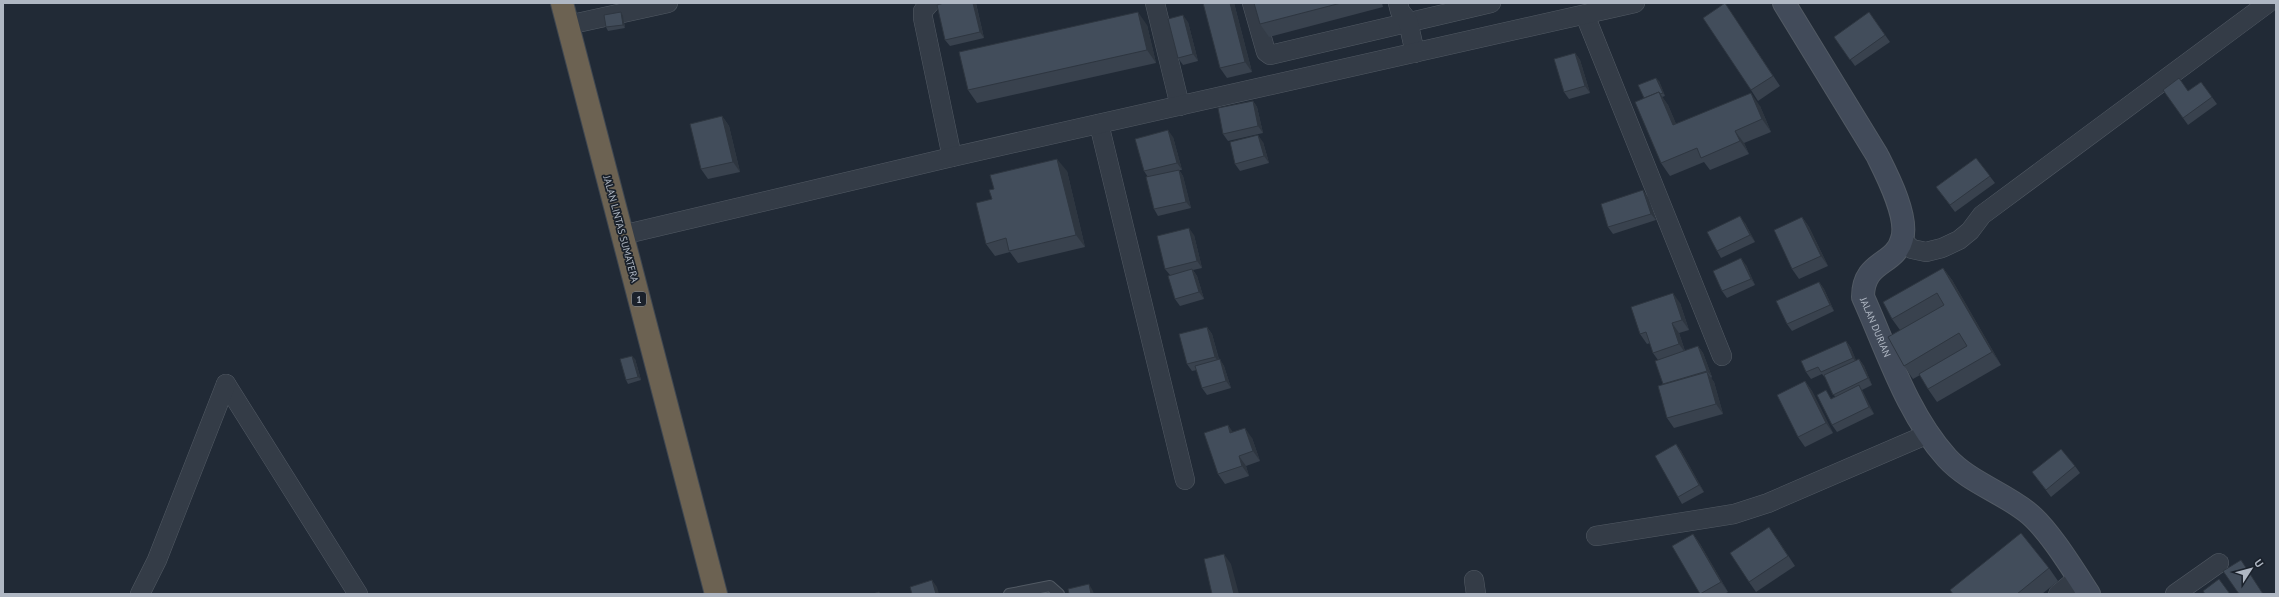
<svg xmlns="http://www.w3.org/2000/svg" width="2279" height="597" font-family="'PT Sans',sans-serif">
  <rect width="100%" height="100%" fill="#212a36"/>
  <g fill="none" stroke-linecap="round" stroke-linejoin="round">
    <defs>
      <polyline id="lane" points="1009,594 1050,586 1059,594"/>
      <g id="street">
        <polyline points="930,3 923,11 923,18 952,157"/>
        <polyline points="1155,3 1180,106"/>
        <polyline points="1252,3 1266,52 1270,55 1491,3"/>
        <polyline points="1398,3 1400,11 1408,21 1415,53"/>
        <polyline points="1585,15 1722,356"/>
        <polyline points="568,25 668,3"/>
        <polyline points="1099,124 1185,480"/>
        <polyline points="622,235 952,157 1635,3"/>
        <polyline points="1902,240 1912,249 1926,252 1942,248 1959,240 1970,231 1982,215 2268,3"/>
        <polyline points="226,384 358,594"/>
        <polyline points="1596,536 1734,514 1768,503 1928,434"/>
        <polyline points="1474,580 1476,594"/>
        <polyline points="140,594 157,560 226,384"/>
        <polyline points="2058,594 2078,578"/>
        <polyline points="2175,594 2219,563"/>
      </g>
      <g id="secondary">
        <path id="s1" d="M1784,3L1877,155C1887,175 1909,217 1902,239C1895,266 1863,260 1863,297C1887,350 1907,414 1947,458C1969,482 2002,492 2027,512C2048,528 2074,571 2089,594"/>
      </g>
      <polyline id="highway" points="562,3 716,594"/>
    </defs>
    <!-- lane casing -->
    <use href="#lane" stroke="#525a64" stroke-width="12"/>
    <!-- street casing -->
    <use href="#street" stroke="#525a64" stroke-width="20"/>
    <!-- secondary casing -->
    <use href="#secondary" stroke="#525a64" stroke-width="24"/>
    <!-- highway casing -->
    <use href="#highway" stroke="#3f4751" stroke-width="24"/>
    <!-- lane -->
    <use href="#lane" stroke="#343c47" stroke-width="10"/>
    <!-- street -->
    <use href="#street" stroke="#343c47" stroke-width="19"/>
    <!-- secondary -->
    <use href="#secondary" stroke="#424b5a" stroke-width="22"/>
    <!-- highway -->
    <use href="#highway" stroke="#6c6252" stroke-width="22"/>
  </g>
  <!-- wall -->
  <g fill="#39424e">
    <polygon points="944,3 976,3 984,38 950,46 945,40"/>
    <polygon points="1234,3 1252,72 1227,78 1220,68"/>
    <polygon points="1254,3 1382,3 1383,7 1269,37 1260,24"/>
    <polygon points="1869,12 1890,42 1855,66 1834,37"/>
    <polygon points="1732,14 1780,86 1758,101 1751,90"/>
    <polygon points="623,16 625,28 608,31 606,27"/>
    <polygon points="1188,22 1198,61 1183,65 1178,58"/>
    <polygon points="1147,25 1156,63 977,103 968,90"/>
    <polygon points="1575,53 1580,60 1590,93 1569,99 1564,92"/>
    <polygon points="1659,81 1665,96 1662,97 1668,105 1676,124 1760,106 1771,132 1744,143 1749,154 1710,170 1704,162 1670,176 1661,163 1644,98"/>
    <polygon points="2201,82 2217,104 2188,125 2163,90 2188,91"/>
    <polygon points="1253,101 1257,107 1263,133 1228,141 1223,134"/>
    <polygon points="722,116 729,126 740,172 708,179 701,169"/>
    <polygon points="1173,137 1182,170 1179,170 1183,176 1191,208 1158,216 1154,209 1148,177 1144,171"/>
    <polygon points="1263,142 1269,163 1240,171 1235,164"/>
    <polygon points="1976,158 1995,183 1955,212 1936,187"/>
    <polygon points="1067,171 1085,247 1018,263 1010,252 995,256 986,244 992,199"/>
    <polygon points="1648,197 1656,220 1613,234 1608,227"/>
    <polygon points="1802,217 1809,227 1828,266 1799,279 1792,269"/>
    <polygon points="1745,223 1755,242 1721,258 1717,251"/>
    <polygon points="1194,235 1202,268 1193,270 1197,276 1204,299 1180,306 1175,299 1170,275 1165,269"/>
    <polygon points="1746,265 1755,285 1727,298 1722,291"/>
    <polygon points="1943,268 1952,280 2001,365 1937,402 1928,389 1920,375 1913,379 1904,366 1900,330 1892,319"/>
    <polygon points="1819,282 1824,289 1834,311 1792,331 1787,324"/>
    <polygon points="1680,303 1689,330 1679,333 1685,351 1698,346 1703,353 1712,377 1711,378 1714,382 1723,414 1674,428 1667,418 1663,384 1658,360 1653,353 1650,343 1647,344 1640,334"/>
    <polygon points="1207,327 1212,334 1219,359 1224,366 1231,388 1207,395 1202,388 1197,370 1192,371 1187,364"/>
    <polygon points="1846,341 1851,348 1856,361 1859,359 1864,366 1872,385 1862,390 1874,414 1837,432 1832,425 1832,398 1835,397 1826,379 1822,374 1811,379 1806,372"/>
    <polygon points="635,359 641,380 628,384 626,380"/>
    <polygon points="1805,381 1812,391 1833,433 1805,447 1798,437"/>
    <polygon points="1228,425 1232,432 1252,438 1260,461 1246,466 1249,476 1225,484 1218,474"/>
    <polygon points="1676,444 1681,451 1704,492 1682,504 1678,497"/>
    <polygon points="2075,466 2080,473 2051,497 2032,472"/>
    <polygon points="1693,534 1700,544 1728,592 1724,594 1700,594"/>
    <polygon points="1776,537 1795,566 1756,592 1749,582"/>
    <polygon points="2049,568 2058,581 2042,594 1953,594 1950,590"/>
  </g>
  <!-- shaded-wall -->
  <g fill="#2e3640">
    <polygon points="973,3 976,4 984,38 980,32"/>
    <polygon points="1230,3 1234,3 1252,72 1245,62"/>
    <polygon points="621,12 623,16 625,28 623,25"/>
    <polygon points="1138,12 1147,25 1156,63 1147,50"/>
    <polygon points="1183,15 1188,22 1198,61 1193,54"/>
    <polygon points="1575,53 1580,60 1590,93 1585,86"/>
    <polygon points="1656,78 1659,81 1665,96 1663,93"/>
    <polygon points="1659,92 1668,105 1682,138 1673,125"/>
    <polygon points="1751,93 1760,106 1771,132 1762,119"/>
    <polygon points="1253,101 1257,107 1263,133 1258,126"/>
    <polygon points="722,116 729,126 740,172 733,162"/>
    <polygon points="1168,130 1173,137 1182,170 1177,163"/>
    <polygon points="1735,131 1744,143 1749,154 1740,141"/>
    <polygon points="1258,135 1263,142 1269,163 1264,156"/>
    <polygon points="1057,159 1067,171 1085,247 1076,235"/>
    <polygon points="1179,170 1183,176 1191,208 1186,202"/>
    <polygon points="1643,190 1648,197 1656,220 1651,214"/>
    <polygon points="1740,216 1745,223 1755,242 1750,235"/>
    <polygon points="1802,217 1809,227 1828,266 1821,256"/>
    <polygon points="1189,228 1194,235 1202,268 1197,261"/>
    <polygon points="1741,258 1746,265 1755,285 1751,279"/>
    <polygon points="1943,268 1952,280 2001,365 1992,352"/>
    <polygon points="1192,269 1197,276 1204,299 1199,292"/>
    <polygon points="1819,282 1824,289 1834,311 1830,305"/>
    <polygon points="1673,293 1680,303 1689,330 1682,320"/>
    <polygon points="1672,323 1679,333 1686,354 1679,344"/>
    <polygon points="1207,327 1212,334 1220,364 1215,357"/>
    <polygon points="1846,341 1851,348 1858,365 1853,358"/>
    <polygon points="1698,346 1703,353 1712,377 1707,371"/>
    <polygon points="632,356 635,359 641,380 638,377"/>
    <polygon points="1220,359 1224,366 1231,388 1226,381"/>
    <polygon points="1859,359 1864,366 1872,385 1868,378"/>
    <polygon points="1707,372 1714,382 1723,414 1716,404"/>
    <polygon points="1805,381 1812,391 1833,433 1826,423"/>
    <polygon points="1859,385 1863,392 1874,414 1869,407"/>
    <polygon points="1228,425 1235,435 1230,433"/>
    <polygon points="1245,428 1252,438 1260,461 1253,451"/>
    <polygon points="1676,444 1681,451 1704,492 1699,485"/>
    <polygon points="1239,456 1246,466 1249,476 1242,466"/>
    <polygon points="1693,534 1700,544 1728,592 1721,582"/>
    <polygon points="1224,554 1231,564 1239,594 1234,594"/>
    <polygon points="932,580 937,587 939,594 936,594"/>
    <polygon points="1089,584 1093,591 1094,594 1091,594"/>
  </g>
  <!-- building -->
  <g fill="#424d5b" stroke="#2e3640">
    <polygon points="944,3 973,3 980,32 945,40 937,5"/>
    <polygon points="1203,3 1230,3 1245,62 1220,68"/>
    <polygon points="1254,3 1341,3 1260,24"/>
    <polygon points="1725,3 1773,76 1751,90 1703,18"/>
    <polygon points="621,12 623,25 606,27 604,15"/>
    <polygon points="1138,12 1147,50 968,90 959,52"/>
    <polygon points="1869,12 1885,35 1850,60 1834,37"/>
    <polygon points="1183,15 1193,54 1178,58 1168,19"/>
    <polygon points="1575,53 1585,86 1564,92 1554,59"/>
    <polygon points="1656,78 1663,93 1660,94 1659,92 1644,98 1638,85"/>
    <polygon points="2179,78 2188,91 2201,82 2212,97 2183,118 2163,90"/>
    <polygon points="1659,92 1673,125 1751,93 1762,119 1735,131 1740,141 1701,158 1697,148 1661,163 1635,102"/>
    <polygon points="1253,101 1258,126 1223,134 1218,108"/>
    <polygon points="722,116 733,162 701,169 690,124"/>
    <polygon points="1168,130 1177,163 1144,171 1135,139"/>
    <polygon points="1258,135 1264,156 1235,164 1230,142"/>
    <polygon points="1976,158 1990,176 1950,205 1936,187"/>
    <polygon points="1057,159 1076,235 1009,251 1006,238 986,244 976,203 992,199 989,190 994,189 990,175"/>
    <polygon points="1179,170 1186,202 1154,209 1146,177"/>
    <polygon points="1643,190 1651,214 1608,227 1601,204"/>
    <polygon points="1740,216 1750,235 1717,251 1707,232"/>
    <polygon points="1802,217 1821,256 1792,269 1774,230"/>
    <polygon points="1189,228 1197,261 1165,269 1157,236"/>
    <polygon points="1741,258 1751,279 1722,291 1713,271"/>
    <polygon points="1943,268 1992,352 1928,389 1919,374 1967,346 1959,333 1904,366 1888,337 1944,305 1937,293 1892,319 1883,302"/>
    <polygon points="1192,269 1199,292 1175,299 1168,276"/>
    <polygon points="1819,282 1830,305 1787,324 1776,301"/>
    <polygon points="1673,293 1682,320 1672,323 1679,344 1653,353 1646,332 1640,334 1631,307"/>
    <polygon points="1207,327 1215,357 1187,364 1179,334"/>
    <polygon points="1846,341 1853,358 1821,372 1818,367 1806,372 1801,361"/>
    <polygon points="1698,346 1707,371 1663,384 1655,361"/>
    <polygon points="632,356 638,377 626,380 620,359"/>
    <polygon points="1220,359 1226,381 1202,388 1195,366"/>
    <polygon points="1859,359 1868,378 1833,395 1824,375"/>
    <polygon points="1707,372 1716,404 1667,418 1658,386"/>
    <polygon points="1805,381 1826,423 1798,437 1777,395"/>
    <polygon points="1859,385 1869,407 1832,425 1817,395 1826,390 1831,399"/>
    <polygon points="1228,425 1230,433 1245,428 1253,451 1239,456 1242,466 1218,474 1204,433"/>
    <polygon points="1676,444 1699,485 1678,497 1655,456"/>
    <polygon points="2061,449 2075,466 2046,490 2032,472"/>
    <polygon points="1769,527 1788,556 1749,582 1730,553"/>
    <polygon points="2021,533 2049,568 2017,594 1953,594 1950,590"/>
    <polygon points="1693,534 1721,582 1700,594 1672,546"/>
    <polygon points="1224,554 1234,594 1212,594 1204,559"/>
    <polygon points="2241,560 2263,594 2239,594 2223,571"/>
    <polygon points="2219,579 2230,594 2205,594 2203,591"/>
    <polygon points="932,580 936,594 912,594 910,587"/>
    <polygon points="1089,584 1091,594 1069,594 1068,589"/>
    <polygon points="879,592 880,594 873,594"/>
  </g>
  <g text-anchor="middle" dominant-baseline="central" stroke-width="3.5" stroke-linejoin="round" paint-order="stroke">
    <!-- shield labels -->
    <rect fill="#1a212b" stroke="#828a95" stroke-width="1" x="632" y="292" width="14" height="14" rx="3"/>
    <g font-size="9" font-weight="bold" fill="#afb7c3">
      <text x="639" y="299">1</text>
    </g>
    <!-- street labels -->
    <g font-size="10" fill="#afb7c3" stroke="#1a212b">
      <text transform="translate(621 229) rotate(75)">JALAN LINTAS SUMATERA</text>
      <text stroke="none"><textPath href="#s1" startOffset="373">JALAN DURIAN</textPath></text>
    </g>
  </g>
  <!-- border -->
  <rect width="2279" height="597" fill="none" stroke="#afb7c3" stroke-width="8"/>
  <!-- north arrow -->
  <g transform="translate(2251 569) rotate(54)" stroke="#1a212b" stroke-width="3" paint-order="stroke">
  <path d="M0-3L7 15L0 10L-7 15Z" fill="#afb7c3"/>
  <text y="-6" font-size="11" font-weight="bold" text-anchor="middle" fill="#afb7c3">U</text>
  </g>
</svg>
